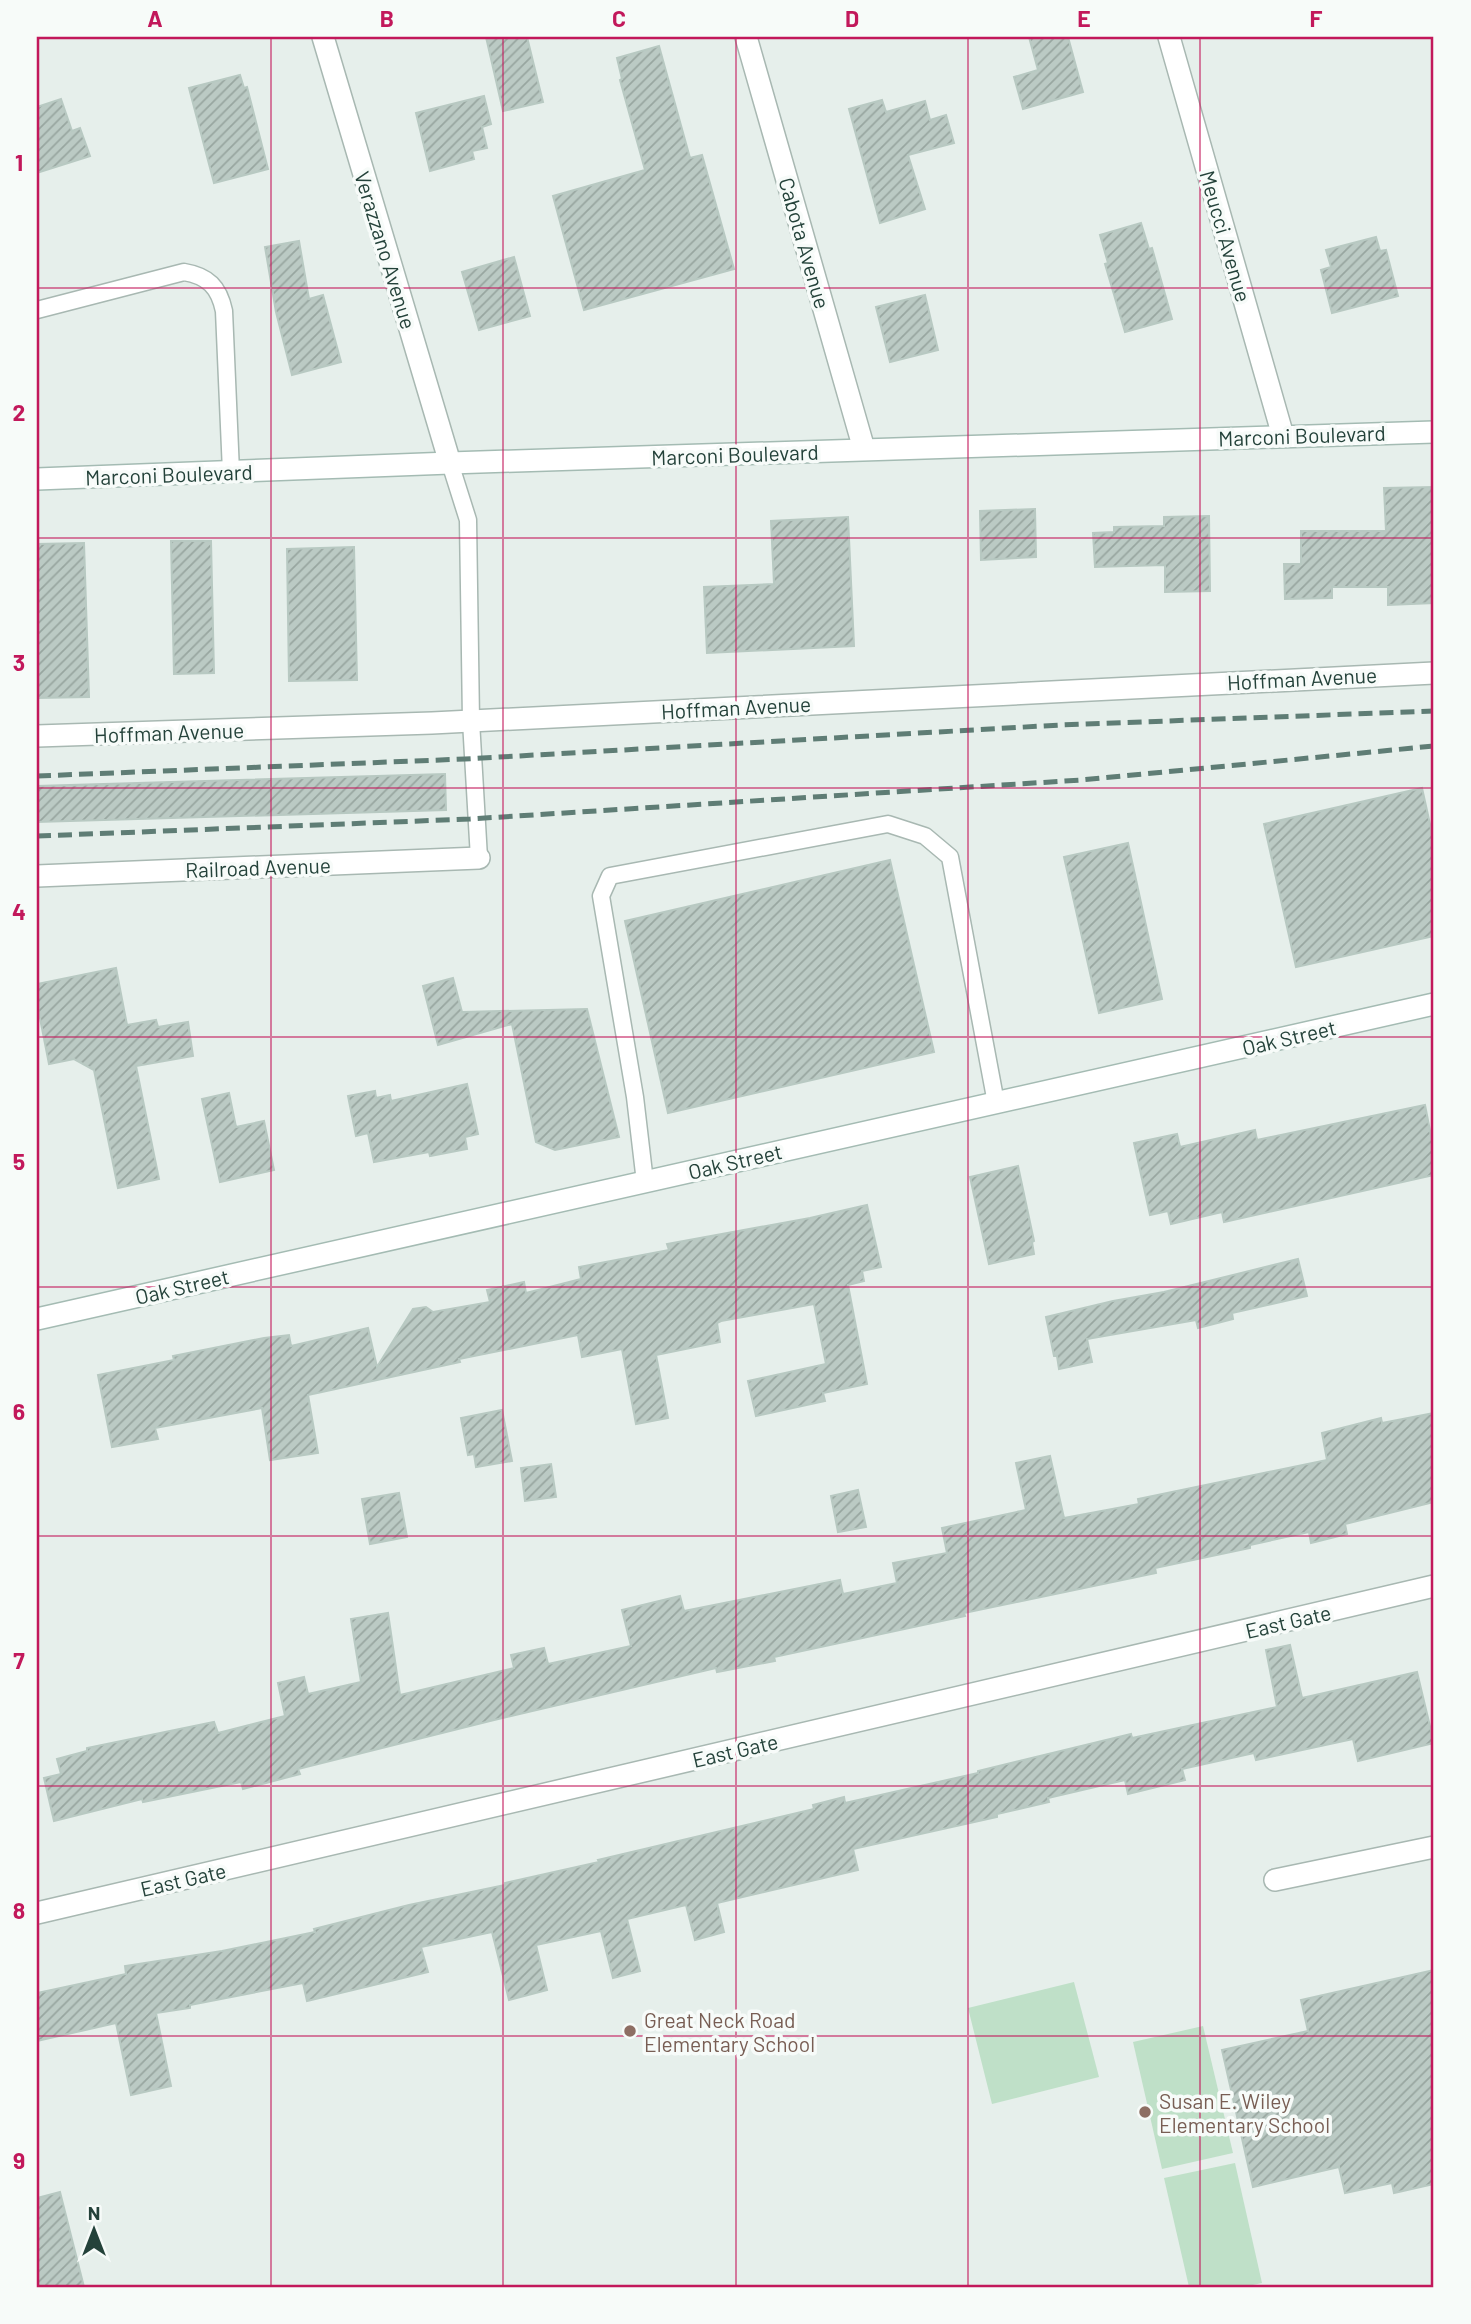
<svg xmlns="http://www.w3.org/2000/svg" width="1471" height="2324" font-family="Barlow,sans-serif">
  <defs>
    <pattern id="building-hatch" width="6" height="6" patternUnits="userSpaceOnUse" patternTransform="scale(1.75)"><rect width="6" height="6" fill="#bbcac4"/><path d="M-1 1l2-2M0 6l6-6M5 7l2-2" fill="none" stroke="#98a6a0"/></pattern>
  </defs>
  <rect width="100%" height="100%" fill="#e6efeb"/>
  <!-- green -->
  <g fill="#bfe0c8">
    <polygon points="1074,1982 1099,2077 992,2104 968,2008"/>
    <polygon points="1203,2026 1233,2153 1162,2169 1133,2042"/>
    <polygon points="1235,2163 1262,2283 1244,2287 1189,2287 1164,2178"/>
  </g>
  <!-- building -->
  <g fill="url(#building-hatch)" stroke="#b8c9c2" stroke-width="2">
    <polygon points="486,37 527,37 543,102 503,111"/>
    <polygon points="1029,37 1068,37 1083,92 1023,109 1014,77 1038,70"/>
    <polygon points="659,46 690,158 702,155 734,269 584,310 553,196 645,170 620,80 622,79 617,58"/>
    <polygon points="240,75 244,88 247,87 268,169 214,183 189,88"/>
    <polygon points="484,96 491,124 482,127 487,148 472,151 474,159 430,171 416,113"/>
    <polygon points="61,99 72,131 80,128 90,156 37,173 37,107"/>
    <polygon points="882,100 886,112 925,101 930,120 946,115 954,143 908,155 925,209 880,223 849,109"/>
    <polygon points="1141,223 1149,249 1152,248 1172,319 1125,332 1105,264 1108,263 1100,235"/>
    <polygon points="1376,237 1380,251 1386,250 1398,296 1332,313 1321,270 1331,267 1326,250"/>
    <polygon points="299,241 309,299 323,295 341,362 292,375 276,312 265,247"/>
    <polygon points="514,257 530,316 479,330 462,272"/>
    <polygon points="925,295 938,350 890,362 876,307"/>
    <polygon points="1434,487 1434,603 1388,605 1388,587 1332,587 1332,598 1285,599 1284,564 1301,564 1301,531 1386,531 1384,488"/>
    <polygon points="1035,509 1036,557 981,560 980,511"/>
    <polygon points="1209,516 1210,591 1165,592 1165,565 1095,567 1093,533 1114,532 1114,527 1164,526 1164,517"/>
    <polygon points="848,517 854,646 707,653 704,587 774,584 771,521"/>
    <polygon points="171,541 211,541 214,673 174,674"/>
    <polygon points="84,543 89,697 37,698 37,544"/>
    <polygon points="354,547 357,680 289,681 287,549"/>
    <polygon points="445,774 446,810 37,822 37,786"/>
    <polygon points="1422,788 1434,842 1434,936 1296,967 1264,824"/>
    <polygon points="1128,843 1162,999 1099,1013 1064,857"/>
    <polygon points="890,860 934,1052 668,1113 625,921"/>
    <polygon points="116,968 127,1025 156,1020 158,1027 188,1022 193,1056 136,1066 159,1179 118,1188 94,1070 74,1059 49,1064 37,1003 37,984"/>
    <polygon points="453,978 462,1012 587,1009 619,1137 555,1150 536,1142 512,1024 438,1045 423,986"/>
    <polygon points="467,1084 478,1134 465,1137 467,1149 430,1156 429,1152 374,1162 368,1133 356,1136 348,1096 375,1091 376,1098 390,1095 391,1101"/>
    <polygon points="229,1093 236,1127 264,1121 274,1170 220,1182 202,1099"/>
    <polygon points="1425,1105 1434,1151 1434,1175 1224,1222 1222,1212 1171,1224 1168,1211 1150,1215 1134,1143 1177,1134 1180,1147 1255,1130 1257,1140"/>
    <polygon points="1018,1166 1034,1241 1032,1242 1034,1254 989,1264 970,1177"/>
    <polygon points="867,1205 881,1267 862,1271 864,1281 848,1285 867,1384 823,1393 825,1401 756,1416 748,1381 826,1364 814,1304 721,1321 717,1323 720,1342 656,1355 668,1418 636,1424 622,1349 582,1357 578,1335 459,1359 460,1362 308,1395 318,1453 270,1460 262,1408 155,1428 158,1439 112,1447 98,1375 174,1360 173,1356 264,1338 289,1335 291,1346 368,1328 377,1367 413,1309 426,1307 433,1312 490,1302 487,1290 524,1282 526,1293 581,1279 579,1267 669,1250 667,1244 810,1218"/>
    <polygon points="1298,1259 1307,1296 1232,1313 1233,1319 1198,1328 1196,1320 1087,1339 1092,1362 1059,1369 1057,1356 1054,1356 1046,1317 1113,1301 1164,1292"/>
    <polygon points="502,1410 512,1461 476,1467 474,1454 468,1455 461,1418"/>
    <polygon points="1434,1413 1434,1502 1345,1524 1347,1534 1311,1543 1309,1532 1250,1545 1250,1548 1155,1568 1156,1573 964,1613 965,1616 774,1657 775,1661 717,1672 716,1668 490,1721 298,1769 300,1774 243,1789 241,1782 143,1802 142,1799 54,1821 44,1778 61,1774 57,1759 87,1751 87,1748 214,1722 218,1733 285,1716 278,1683 304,1677 308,1694 361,1682 351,1619 388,1613 400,1695 514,1668 511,1655 544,1648 548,1664 631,1646 622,1610 680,1596 684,1611 840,1580 843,1594 897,1583 893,1563 947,1553 942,1528 1026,1510 1016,1463 1050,1456 1064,1518 1139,1504 1138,1499 1327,1460 1322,1433 1381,1418 1382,1423"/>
    <polygon points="551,1464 556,1497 525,1501 521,1468"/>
    <polygon points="858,1490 866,1527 838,1532 831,1496"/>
    <polygon points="399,1493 407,1537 370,1544 362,1499"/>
    <polygon points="1290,1645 1302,1698 1417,1672 1434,1743 1358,1761 1353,1739 1256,1760 1254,1753 1182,1769 1185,1780 1128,1794 1125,1780 1048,1798 1049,1802 997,1814 997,1817 853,1849 858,1870 717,1903 724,1932 695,1940 686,1905 627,1919 640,1971 613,1978 601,1931 536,1945 547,1990 509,2000 492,1932 421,1947 428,1972 307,2001 303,1983 190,2005 190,2008 156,2013 171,2086 131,2095 116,2023 37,2041 37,1993 126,1974 125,1966 222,1951 315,1932 314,1929 409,1905 505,1885 505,1883 599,1862 598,1860 814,1809 813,1805 844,1797 845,1803 978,1773 978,1771 1131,1734 1132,1738 1277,1707 1266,1650"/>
    <polygon points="1434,1970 1434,2184 1394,2193 1392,2183 1345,2193 1339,2167 1253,2187 1222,2050 1308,2031 1301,2000"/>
    <polygon points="60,2192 84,2287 37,2287 37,2198"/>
  </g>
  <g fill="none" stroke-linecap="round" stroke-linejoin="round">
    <defs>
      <g id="lane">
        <path d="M37,310L184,272C208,276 219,287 224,311L231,472"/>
        <polyline points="450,463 468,520 471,721 479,858"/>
        <polyline points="645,1182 635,1097 601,896 610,876 888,824 925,836 950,857 996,1103"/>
      </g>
      <g id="street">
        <polyline points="323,37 450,463"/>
        <polyline points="746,37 864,449"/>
        <polyline points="1169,37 1283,436"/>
        <polyline points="37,736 432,723 1434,673"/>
        <polyline points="37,876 479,858"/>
        <polyline points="1275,1880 1434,1847"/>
        <polyline points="37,1913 1434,1586"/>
      </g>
      <g id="secondary">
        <polyline points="37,479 450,463 1434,432"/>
        <polyline points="37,1319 1434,1004"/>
      </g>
    </defs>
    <!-- lane casing -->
    <use href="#lane" stroke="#a8b8b2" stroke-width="19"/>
    <!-- street casing -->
    <use href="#street" stroke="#a8b8b2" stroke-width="24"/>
    <!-- secondary casing -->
    <use href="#secondary" stroke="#a4bbb3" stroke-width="24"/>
    <!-- lane -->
    <use href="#lane" stroke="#fff" stroke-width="16"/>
    <!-- street -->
    <use href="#street" stroke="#fff" stroke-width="21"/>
    <!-- secondary -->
    <use href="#secondary" stroke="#fff" stroke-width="21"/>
    <!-- rail -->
    <g stroke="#5f7d75" stroke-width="5" stroke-dasharray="14 7" stroke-linecap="butt">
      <polyline points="37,776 465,759 1060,725 1434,711"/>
      <polyline points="37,836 470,819 1081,780 1434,746"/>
    </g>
  </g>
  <!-- grid -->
  <path fill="none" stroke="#c2185b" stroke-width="2" stroke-opacity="0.55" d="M271,37V2287M503,37V2287M736,37V2287M968,37V2287M1200,37V2287M37,288H1434M37,538H1434M37,788H1434M37,1037H1434M37,1287H1434M37,1536H1434M37,1786H1434M37,2036H1434"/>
  <!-- markers -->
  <g fill="#8d6e63" stroke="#f7fbf9" stroke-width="2.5">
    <circle cx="630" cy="2031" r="7"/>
    <circle cx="1145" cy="2112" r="7"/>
  </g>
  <g text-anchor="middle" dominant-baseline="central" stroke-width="7" stroke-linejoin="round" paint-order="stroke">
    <!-- street labels -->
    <g font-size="21" fill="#24423a" stroke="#f7fbf9">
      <text transform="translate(1226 236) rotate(74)">Meucci Avenue</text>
      <text transform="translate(805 243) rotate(74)">Cabota Avenue</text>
      <text transform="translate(386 250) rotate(73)">Verazzano Avenue</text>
      <text transform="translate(1302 435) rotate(-2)">Marconi Boulevard</text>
      <text transform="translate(735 454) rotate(-2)">Marconi Boulevard</text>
      <text transform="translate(169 474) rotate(-2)">Marconi Boulevard</text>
      <text transform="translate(1302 678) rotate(-3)">Hoffman Avenue</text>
      <text transform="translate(736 707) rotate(-3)">Hoffman Avenue</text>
      <text transform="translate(169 732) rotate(-2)">Hoffman Avenue</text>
      <text transform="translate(258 867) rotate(-2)">Railroad Avenue</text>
      <text transform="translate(1289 1037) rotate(-13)">Oak Street</text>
      <text transform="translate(735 1161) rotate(-13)">Oak Street</text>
      <text transform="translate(182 1286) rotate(-13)">Oak Street</text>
      <text transform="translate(1288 1621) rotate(-13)">East Gate</text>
      <text transform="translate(735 1750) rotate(-13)">East Gate</text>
      <text transform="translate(183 1879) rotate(-13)">East Gate</text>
    </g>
    <!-- education labels -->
    <g font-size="21" fill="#785e54" stroke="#f7fbf9" text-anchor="start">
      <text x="644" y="2019">Great Neck Road<tspan x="644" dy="24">Elementary School</tspan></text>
      <text x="1159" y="2100">Susan E. Wiley<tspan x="1159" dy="24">Elementary School</tspan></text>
    </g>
  </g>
  <!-- border -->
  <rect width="1471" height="2324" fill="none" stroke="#f7fbf9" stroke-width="77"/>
  <!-- north arrow -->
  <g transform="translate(94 2230)" stroke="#f7fbf9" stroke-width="5" paint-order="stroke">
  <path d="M0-5L12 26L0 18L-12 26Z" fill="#24423a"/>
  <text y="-10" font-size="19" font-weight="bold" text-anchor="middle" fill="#24423a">N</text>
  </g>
  <rect x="38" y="38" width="1394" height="2248" fill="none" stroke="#c2185b" stroke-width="2.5"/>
  <g font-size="23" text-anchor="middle" font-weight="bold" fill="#c2185b">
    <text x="155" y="27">A</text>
    <text x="387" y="27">B</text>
    <text x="619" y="27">C</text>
    <text x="852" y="27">D</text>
    <text x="1084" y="27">E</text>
    <text x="1316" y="27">F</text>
    <text x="19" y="171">1</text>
    <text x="19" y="421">2</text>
    <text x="19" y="671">3</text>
    <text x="19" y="920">4</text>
    <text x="19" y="1170">5</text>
    <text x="19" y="1420">6</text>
    <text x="19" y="1669">7</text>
    <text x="19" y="1919">8</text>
    <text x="19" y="2169">9</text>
  </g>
</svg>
